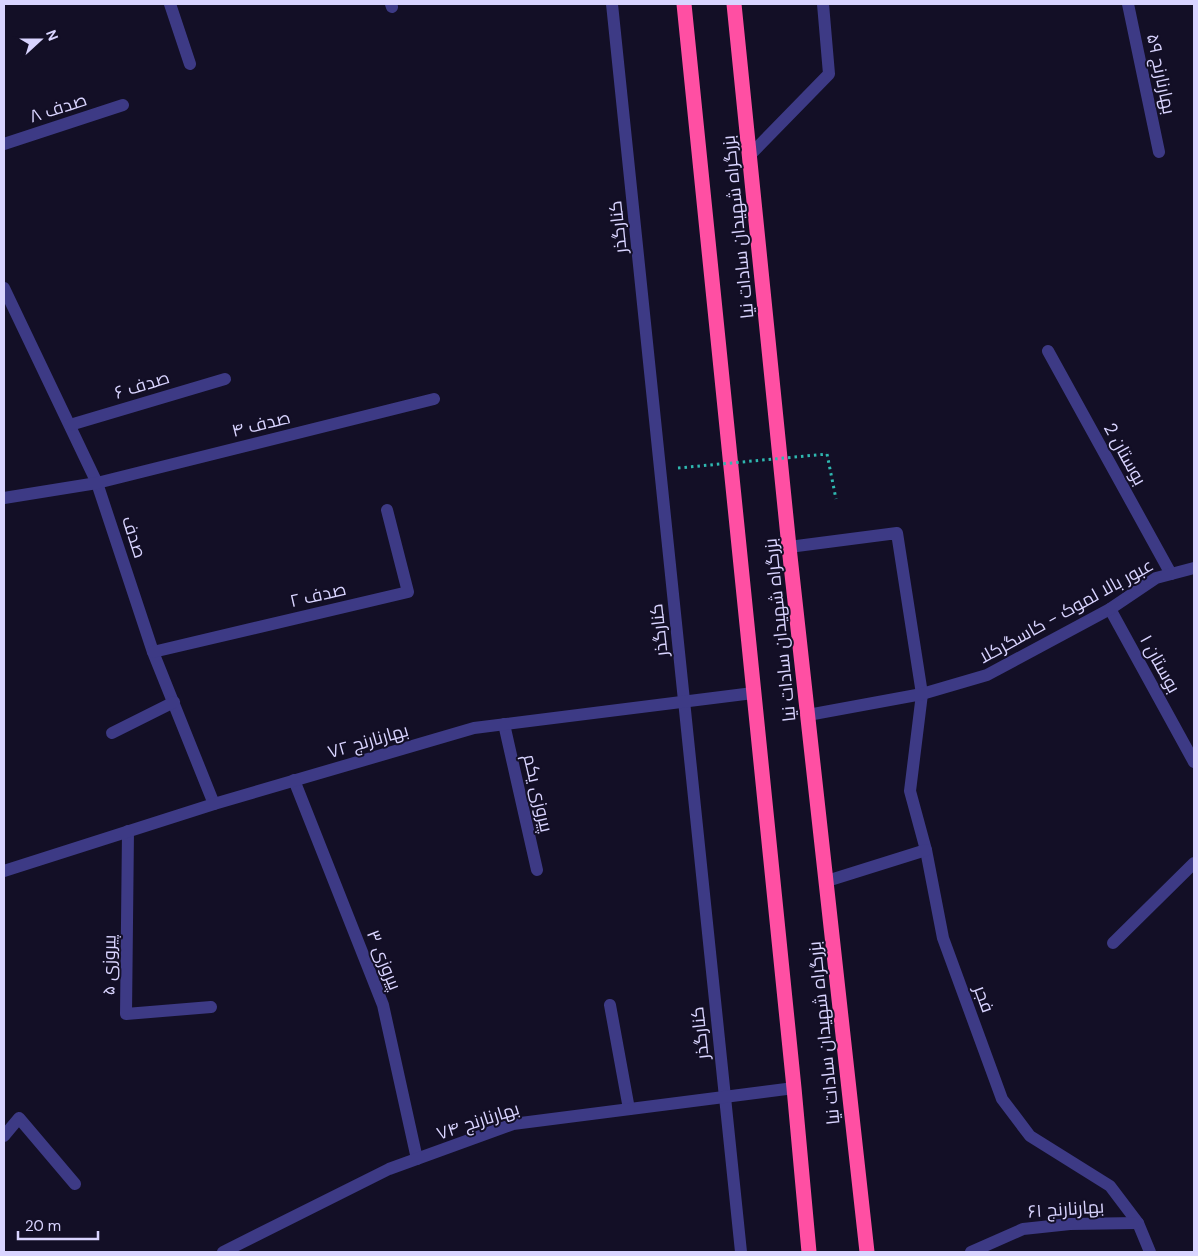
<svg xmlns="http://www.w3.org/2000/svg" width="1198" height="1256" font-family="'DM Sans',Cairo,sans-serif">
  <rect width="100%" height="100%" fill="#130f26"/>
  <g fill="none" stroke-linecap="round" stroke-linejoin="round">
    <!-- path -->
    <polyline stroke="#2fb8b0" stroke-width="3" stroke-dasharray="2.5 4" stroke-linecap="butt" points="827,454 836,499"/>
    <!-- minor -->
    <g stroke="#3d3a85" stroke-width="12">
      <polyline points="170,4 190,64"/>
      <polyline points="391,4 392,7"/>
      <polyline points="612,4 741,1252"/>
      <polyline points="1128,4 1159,152"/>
      <polyline points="4,144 123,105"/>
      <polyline points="749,156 829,74 823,4"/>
      <polyline points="4,288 97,483 153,652 214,804"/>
      <polyline points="1048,351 1171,574"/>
      <polyline points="70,425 225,379"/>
      <polyline points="4,498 97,483 434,399"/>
      <polyline points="789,547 897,533 922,694 910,791 926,850 943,938 1002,1099 1030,1136 1110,1186 1138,1223 1150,1252"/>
      <polyline points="1110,609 1194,762"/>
      <polyline points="153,652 408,592 387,510"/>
      <polyline points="808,715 922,694 987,675 1110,609 1156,578 1194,568"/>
      <polyline points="504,724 537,870"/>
      <polyline points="112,733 174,702"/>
      <polyline points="294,780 383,1005 417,1159"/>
      <polyline points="128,831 126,1014 211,1007"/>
      <polyline points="4,871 214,804 474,728 753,693"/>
      <polyline points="827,881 926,850"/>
      <polyline points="1113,943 1194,863"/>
      <polyline points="610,1005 629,1109"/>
      <polyline points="4,1136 19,1118 75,1184"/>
      <polyline points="223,1252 389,1169 513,1124 794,1088"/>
      <polyline points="971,1252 1023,1229 1070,1224 1138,1223"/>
    </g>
    <!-- highway -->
    <g stroke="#ff4fa3" stroke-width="15">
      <polyline points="684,4 794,1088 809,1252"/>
      <polyline points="734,4 789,547 867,1252"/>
    </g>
    <!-- path-bridge -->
    <polyline stroke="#2fb8b0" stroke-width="3" stroke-dasharray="2.5 4" stroke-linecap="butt" points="678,468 827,454"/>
  </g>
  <g text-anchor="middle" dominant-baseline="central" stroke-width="4" stroke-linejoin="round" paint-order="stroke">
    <!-- street labels -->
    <g font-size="18" fill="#d9d4ff" stroke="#130f26">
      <text transform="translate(1161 74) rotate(78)">بهارنارنج ۵۹</text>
      <text transform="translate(58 108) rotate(-18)">صدف ۸</text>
      <text transform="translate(618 227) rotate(-96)">کنارگذر</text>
      <text transform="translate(738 227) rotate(-96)">بزرگراه شهیدان سادات نیا</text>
      <text transform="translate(142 385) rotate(-17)">صدف ۶</text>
      <text transform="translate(261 424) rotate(-14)">صدف ۴</text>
      <text transform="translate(1125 454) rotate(61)">بوستان 2</text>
      <text transform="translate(134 537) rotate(72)">صدف</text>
      <text transform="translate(318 595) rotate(-13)">صدف ۲</text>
      <text transform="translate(1066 611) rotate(-29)">عبور بالا لموک - کاسگرکلا</text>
      <text transform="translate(659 630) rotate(-96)">کنارگذر</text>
      <text transform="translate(780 630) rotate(-96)">بزرگراه شهیدان سادات نیا</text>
      <text transform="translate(1160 664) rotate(61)">بوستان ۱</text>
      <text transform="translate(368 741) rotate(-16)">بهارنارنج ۷۲</text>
      <text transform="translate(538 793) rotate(77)">پیروزی یکم</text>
      <text transform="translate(384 960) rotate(68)">پیروزی ۳</text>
      <text transform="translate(109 965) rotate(-89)">پیروزی ۵</text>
      <text transform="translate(984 999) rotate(70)">فجر</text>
      <text transform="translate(700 1033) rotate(-96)">کنارگذر</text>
      <text transform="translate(824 1033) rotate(-96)">بزرگراه شهیدان سادات نیا</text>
      <text transform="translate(478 1121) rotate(-18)">بهارنارنج ۷۴</text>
      <text transform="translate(1066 1209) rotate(-4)">بهارنارنج ۶۱</text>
    </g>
  </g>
  <!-- border -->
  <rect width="1198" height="1256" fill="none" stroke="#d9d4ff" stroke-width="10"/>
  <!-- north arrow -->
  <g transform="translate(40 40) rotate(69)" stroke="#130f26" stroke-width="4" paint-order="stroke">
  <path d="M0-4L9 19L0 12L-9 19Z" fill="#d9d4ff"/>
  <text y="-8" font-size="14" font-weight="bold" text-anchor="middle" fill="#d9d4ff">N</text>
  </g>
  <!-- scale -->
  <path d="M18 1231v8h80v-8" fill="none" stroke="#d9d4ff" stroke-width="2.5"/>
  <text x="25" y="1231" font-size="15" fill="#d9d4ff" stroke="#130f26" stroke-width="4" paint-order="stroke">20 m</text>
</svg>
